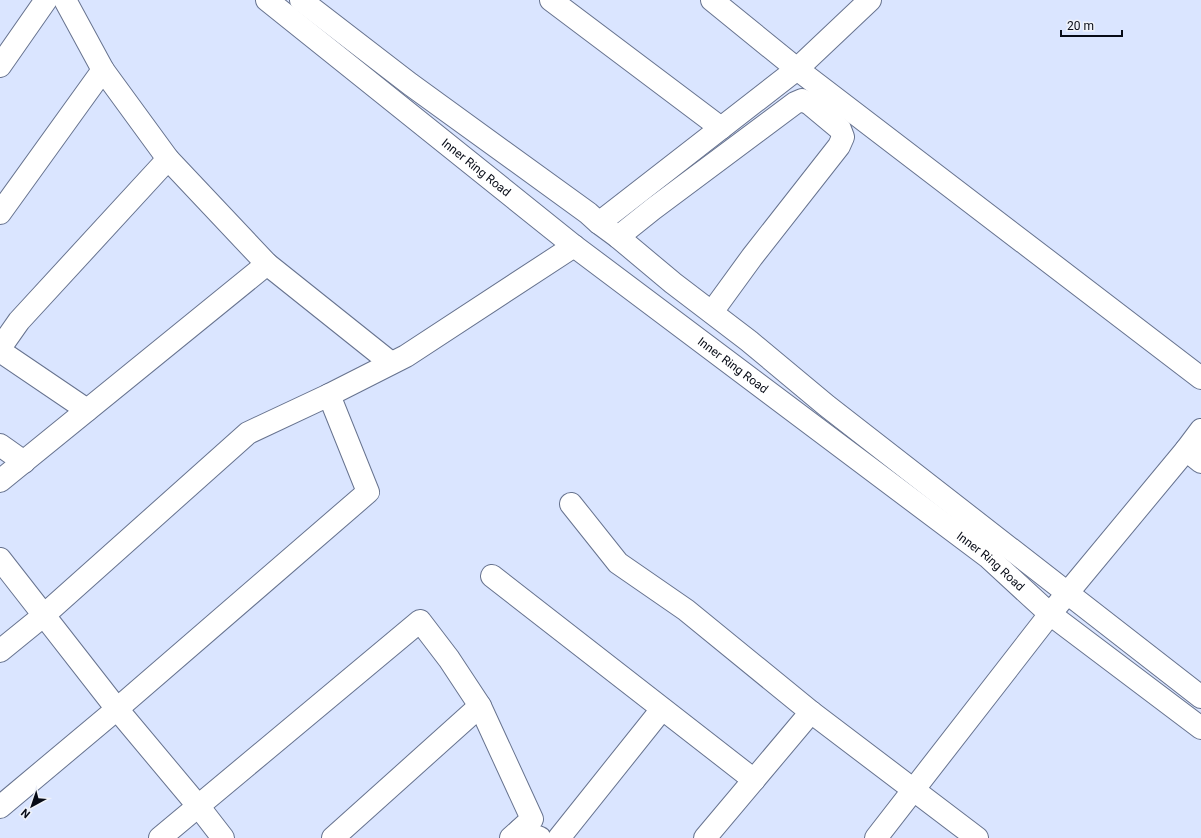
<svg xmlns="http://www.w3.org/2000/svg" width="1201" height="838" font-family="Roboto,sans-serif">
  <rect width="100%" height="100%" fill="#dae5ff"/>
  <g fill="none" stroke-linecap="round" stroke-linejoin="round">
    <defs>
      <g id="minor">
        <polyline points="65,0 103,70 168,159 267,264"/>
        <polyline points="551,0 721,128"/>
        <polyline points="712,0 797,69 1201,378"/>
        <polyline points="0,66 46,0"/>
        <polyline points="0,213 103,70"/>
        <polyline points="599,223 797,69 870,0"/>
        <polyline points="618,237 653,209 795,103 802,100 810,104 840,129 843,137 839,146 752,257 712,312"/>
        <polyline points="0,348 19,321 168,159"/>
        <polyline points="0,351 87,410"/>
        <polyline points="329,395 406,356 574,246"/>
        <polyline points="1201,430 1186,450 1201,462"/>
        <polyline points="0,445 24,462"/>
        <polyline points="0,481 267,264 391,363"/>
        <polyline points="571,504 618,563 686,610 811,712 977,838"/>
        <polyline points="0,559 117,709 199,807 223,838"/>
        <polyline points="492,576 754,780"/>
        <polyline points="0,651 43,616 248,433 329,395 368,492 117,709 0,807"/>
        <polyline points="520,830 540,838"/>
        <polyline points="160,838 420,621 449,659 480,706 532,819 511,838"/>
        <polyline points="333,838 480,706"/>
        <polyline points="559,838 662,709"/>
        <polyline points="705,838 811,712"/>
        <polyline points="876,838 1050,614 1186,450"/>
      </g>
      <g id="highway">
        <path id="s1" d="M267,0L574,246L988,557L1050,614L1201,728"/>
        <polyline points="301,0 410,84 588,213 599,223 618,237 673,283 749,341 827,406 1201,697"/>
      </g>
    </defs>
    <!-- minor casing -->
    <use href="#minor" stroke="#67738f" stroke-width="24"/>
    <!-- highway casing -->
    <use href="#highway" stroke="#67738f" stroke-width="24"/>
    <!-- minor -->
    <use href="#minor" stroke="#fff" stroke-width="22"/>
    <!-- highway -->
    <use href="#highway" stroke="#fff" stroke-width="22"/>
  </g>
  <g text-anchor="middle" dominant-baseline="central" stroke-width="3" stroke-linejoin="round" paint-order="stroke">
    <!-- street labels -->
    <g font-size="12" fill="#070b16" stroke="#eff2f9">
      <text stroke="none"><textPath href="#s1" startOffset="268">Inner Ring Road</textPath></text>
      <text stroke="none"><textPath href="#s1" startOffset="592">Inner Ring Road</textPath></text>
      <text stroke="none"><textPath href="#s1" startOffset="916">Inner Ring Road</textPath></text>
    </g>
  </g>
  <!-- north arrow -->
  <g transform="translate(32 806) rotate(220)" stroke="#eff2f9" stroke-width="3" paint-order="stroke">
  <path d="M0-3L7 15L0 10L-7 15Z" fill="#070b16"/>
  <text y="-6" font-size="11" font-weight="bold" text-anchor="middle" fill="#070b16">N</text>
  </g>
  <!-- scale -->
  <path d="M1061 30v6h61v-6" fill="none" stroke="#070b16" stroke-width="2"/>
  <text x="1067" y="30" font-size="12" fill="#070b16" stroke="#eff2f9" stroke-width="3" paint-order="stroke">20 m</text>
</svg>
